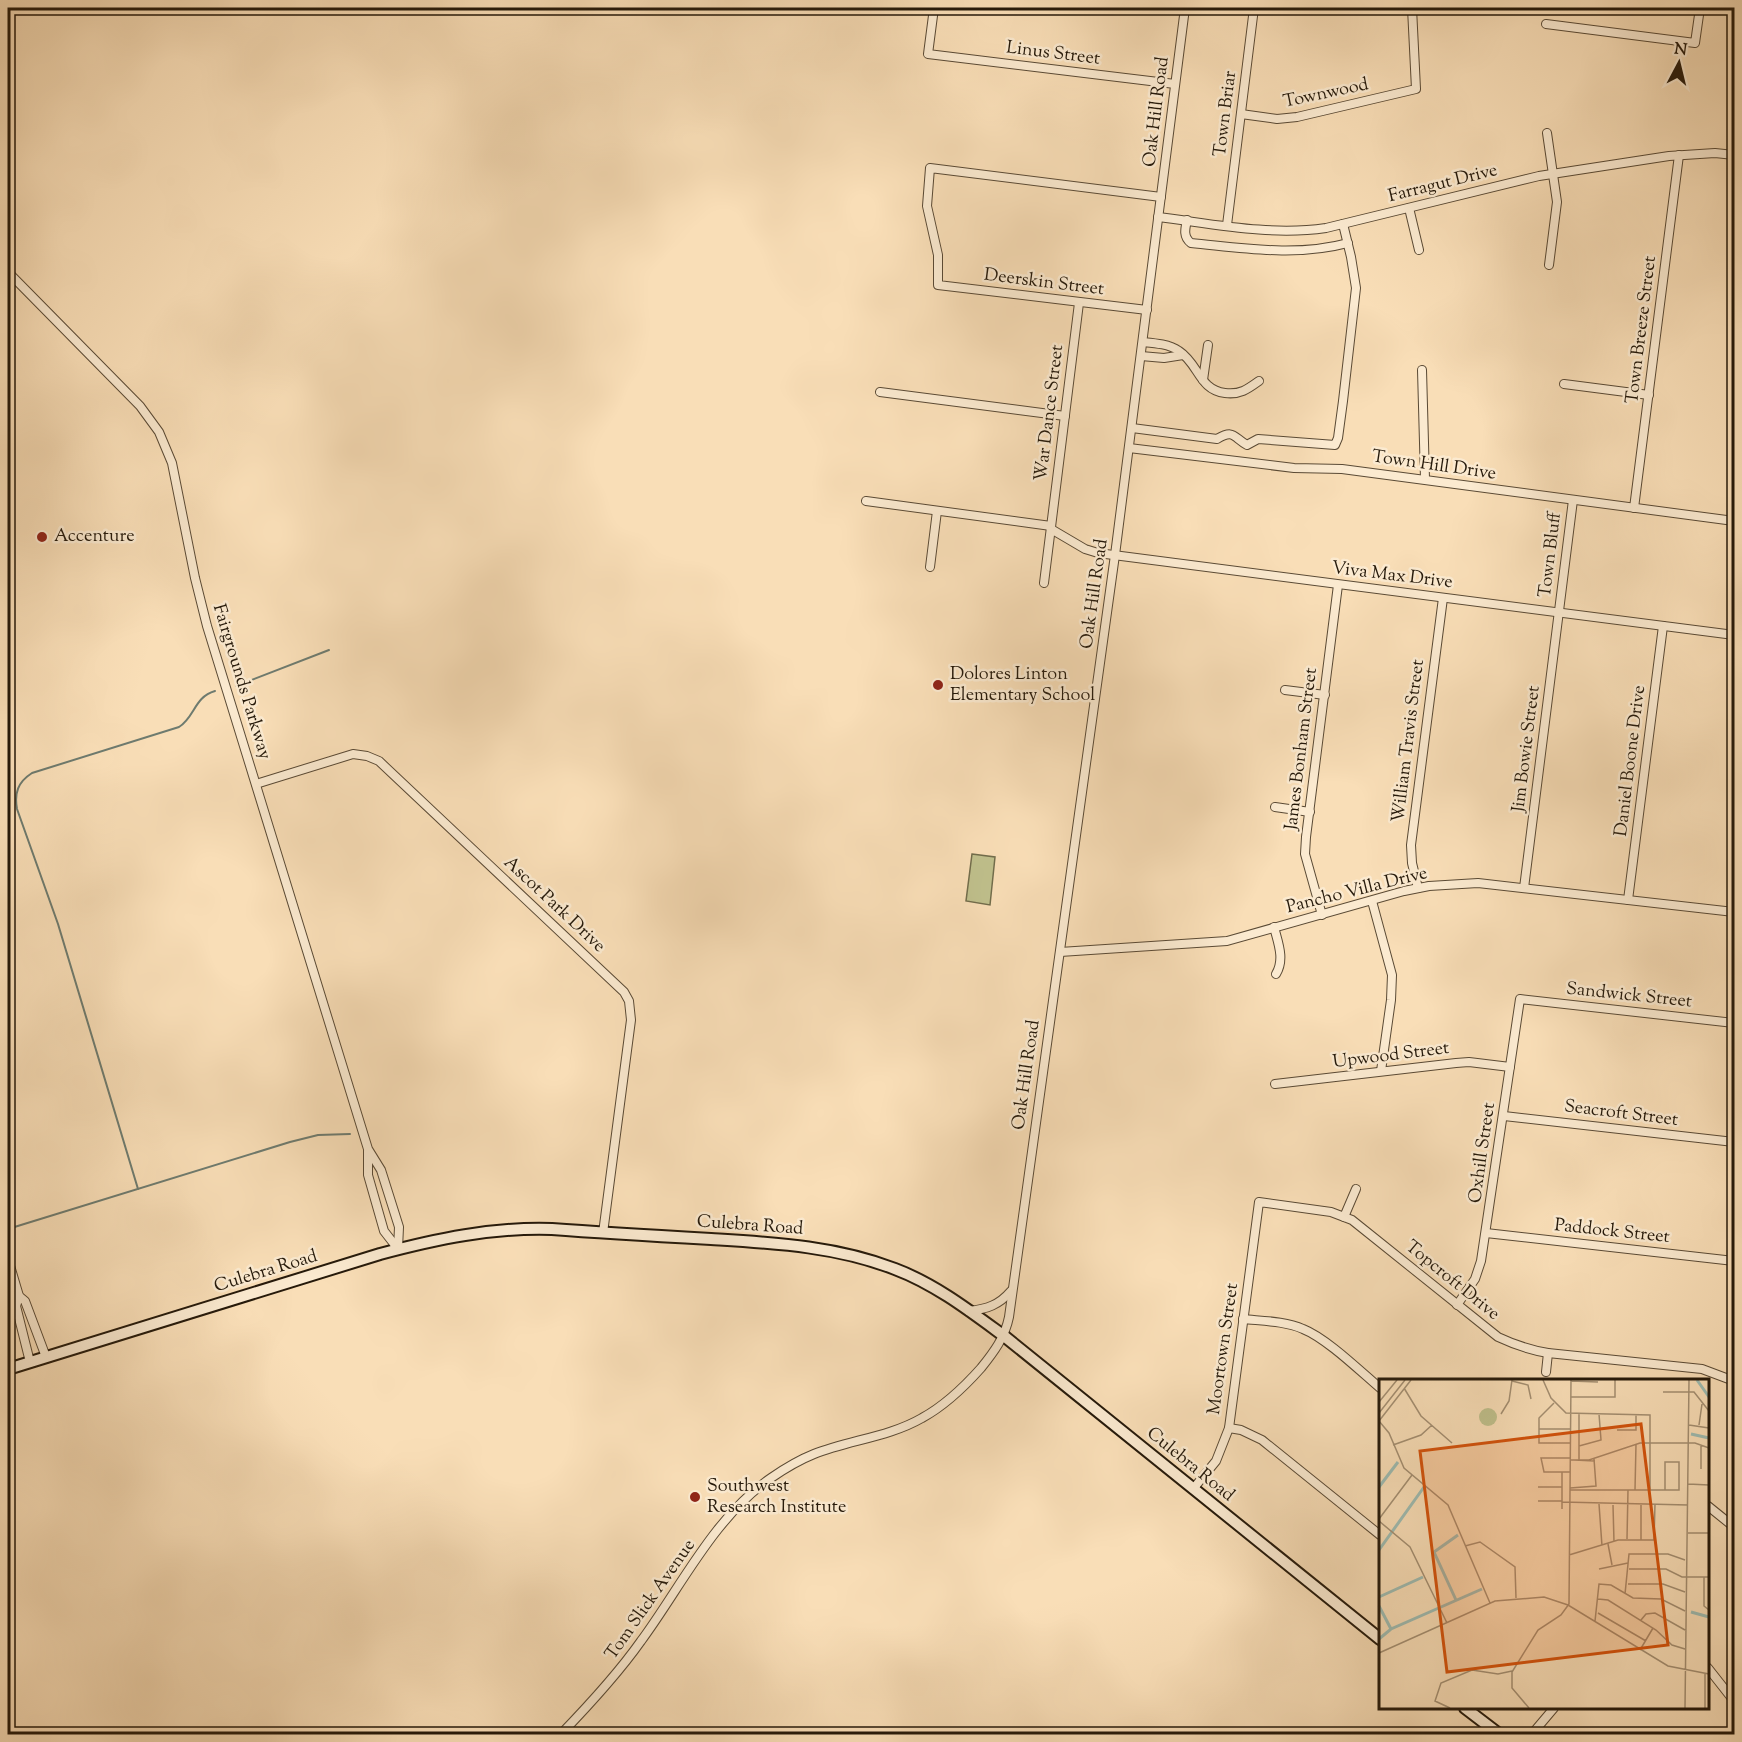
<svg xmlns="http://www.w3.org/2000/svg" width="1742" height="1742" font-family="'Sorts Mill Goudy',serif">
  <rect width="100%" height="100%" fill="#f9deb7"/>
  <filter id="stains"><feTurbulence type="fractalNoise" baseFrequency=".00333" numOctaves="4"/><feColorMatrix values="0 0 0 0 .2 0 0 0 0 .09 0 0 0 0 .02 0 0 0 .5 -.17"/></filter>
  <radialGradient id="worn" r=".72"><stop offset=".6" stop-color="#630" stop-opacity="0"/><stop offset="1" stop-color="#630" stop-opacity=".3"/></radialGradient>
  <!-- green -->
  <polygon fill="#c0c18d" stroke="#726d4c" stroke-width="1.5" points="972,854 995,857 990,905 966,901"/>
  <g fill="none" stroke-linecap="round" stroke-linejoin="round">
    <!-- stream -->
    <g stroke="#6e7b6f" stroke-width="2">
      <polyline points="236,686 329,650"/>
      <path d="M138,1189L58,924L17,809C14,793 18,782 32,773L179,727C195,717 194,697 215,691"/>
      <polyline points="8,1229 290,1142 318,1135 350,1134"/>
    </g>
    <defs>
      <g id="street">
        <polyline points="934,8 928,54 1175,84"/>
        <polyline points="1546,24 1695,43 1700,8"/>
        <polyline points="1241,114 1277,119 1297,117 1416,89 1412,8"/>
        <polyline points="1547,133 1557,202 1549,265"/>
        <polyline points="1409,208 1419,250"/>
        <path d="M1158,217C1214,224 1270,236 1326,228L1539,176L1669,156L1715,153L1734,155"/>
        <path d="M1187,220C1185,229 1183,237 1191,243C1244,248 1296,257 1348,243"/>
        <polyline points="1227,225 1254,8"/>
        <polyline points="8,272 140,406 159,432 172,463 195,578 207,626 368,1149 381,1170 399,1227 398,1249"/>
        <polyline points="1147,310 938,285 938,255 927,206 930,168 1161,197"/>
        <path d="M1143,342C1154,343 1169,344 1179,351C1199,364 1199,390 1225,393C1240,395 1248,389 1259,381"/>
        <polyline points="1141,356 1164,358 1183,355"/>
        <polyline points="1422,370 1425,479"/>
        <polyline points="1203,380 1208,345"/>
        <polyline points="1564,384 1649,395"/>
        <polyline points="880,392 1065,416"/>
        <path d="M1132,428L1217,439C1234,429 1233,437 1247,445L1258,439L1335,445L1338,438L1343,401L1356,288L1351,257L1343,224"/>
        <polyline points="1129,448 1294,468 1342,469 1734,521"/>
        <polyline points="866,501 1051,526"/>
        <polyline points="1634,508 1679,155"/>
        <polyline points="1051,529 1085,549 1098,553 1734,635"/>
        <polyline points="930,567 937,511"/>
        <polyline points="1044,583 1079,303"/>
        <polyline points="1285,690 1325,695"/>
        <polyline points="256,784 353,754 367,756 379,761 624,992 629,1001 631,1020 603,1233"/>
        <polyline points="1275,807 1310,812"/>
        <polyline points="1418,888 1412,863 1411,845 1443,598"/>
        <polyline points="1524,888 1573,500"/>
        <polyline points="1628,900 1663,626"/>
        <polyline points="1372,901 1392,975 1391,1000 1381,1071"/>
        <polyline points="1322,915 1305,854 1306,837 1338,585"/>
        <path d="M1274,927C1278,943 1285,959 1276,974"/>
        <polyline points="1060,952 1227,941 1404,891 1429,886 1478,883 1734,912 1734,907"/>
        <polyline points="1275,1084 1456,1063 1469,1062 1510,1067"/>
        <polyline points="1504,1116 1734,1142"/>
        <polyline points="368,1151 368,1175 384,1231 398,1249"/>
        <polyline points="1344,1217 1356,1189"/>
        <polyline points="1486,1233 1734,1261"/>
        <polyline points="8,1259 19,1296 25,1301 46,1357"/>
        <polyline points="19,1296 16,1306 30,1362"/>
        <polyline points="1457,1305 1475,1279 1481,1261 1520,999 1734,1023"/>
        <path d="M969,1311C987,1309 999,1305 1011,1291"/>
        <path d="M1243,1319C1262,1321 1285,1321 1303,1329C1326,1338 1360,1371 1380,1388"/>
        <polyline points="1546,1372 1548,1353"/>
        <polyline points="1229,1428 1241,1430 1262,1440 1380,1535"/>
        <path d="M1193,1489L1216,1461L1229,1428L1259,1202L1331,1212L1352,1220L1498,1337C1515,1345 1530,1350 1548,1353L1702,1369L1734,1381"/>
        <polyline points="1708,1506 1734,1527"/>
        <polyline points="1708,1668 1734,1701"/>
        <path d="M561,1734C589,1705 617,1675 641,1641C681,1587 714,1517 771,1478C784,1469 799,1460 814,1454C850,1440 889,1437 922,1418C944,1406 965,1386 981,1368C994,1352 1005,1337 1009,1317L1115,555L1185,8"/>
        <polyline points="1532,1734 1554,1708"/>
      </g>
      <g id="secondary">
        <path d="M8,1369L380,1254C436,1239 493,1227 552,1229C605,1233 658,1236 711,1239C774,1243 836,1246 895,1269C935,1284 970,1311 1004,1336L1380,1639"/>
        <polyline points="1465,1708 1499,1734"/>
      </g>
    </defs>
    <!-- street casing -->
    <use href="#street" stroke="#5a4a35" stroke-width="10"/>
    <!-- secondary casing -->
    <use href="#secondary" stroke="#25190a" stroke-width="14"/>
    <!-- street -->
    <use href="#street" stroke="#fbead0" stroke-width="8"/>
    <!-- secondary -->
    <use href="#secondary" stroke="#fbead0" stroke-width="10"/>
  </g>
  <!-- markers -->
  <g fill="#8f2418" stroke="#fbead0" stroke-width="2">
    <circle cx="42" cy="537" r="6"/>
    <circle cx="938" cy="685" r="6"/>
    <circle cx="695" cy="1497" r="6"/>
  </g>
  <g text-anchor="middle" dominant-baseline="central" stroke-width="5" stroke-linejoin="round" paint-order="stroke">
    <!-- street labels -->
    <g font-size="18" fill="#25190a" stroke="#fbead0">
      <text transform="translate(1053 54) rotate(7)">Linus Street</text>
      <text transform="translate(1326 94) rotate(-12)">Townwood</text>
      <text transform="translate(1157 112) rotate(-83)">Oak Hill Road</text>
      <text transform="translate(1226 114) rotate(-83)">Town Briar</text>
      <text transform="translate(1443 184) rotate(-14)">Farragut Drive</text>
      <text transform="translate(1044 283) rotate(7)">Deerskin Street</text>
      <text transform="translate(1642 330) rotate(-83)">Town Breeze Street</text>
      <text transform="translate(1050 413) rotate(-83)">War Dance Street</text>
      <text transform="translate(1434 466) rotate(8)">Town Hill Drive</text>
      <text transform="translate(1551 555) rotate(-83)">Town Bluff</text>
      <text transform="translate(1392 576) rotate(7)">Viva Max Drive</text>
      <text transform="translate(1095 594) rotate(-82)">Oak Hill Road</text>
      <text transform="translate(241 682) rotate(73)">Fairgrounds Parkway</text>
      <text transform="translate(1409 741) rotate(-83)">William Travis Street</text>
      <text transform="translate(1302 749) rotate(-83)">James Bonham Street</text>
      <text transform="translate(1527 749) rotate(-83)">Jim Bowie Street</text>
      <text transform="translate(1631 761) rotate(-83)">Daniel Boone Drive</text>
      <text transform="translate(1357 891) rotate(-14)">Pancho Villa Drive</text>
      <text transform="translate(554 905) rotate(43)">Ascot Park Drive</text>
      <text transform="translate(1629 996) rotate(6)">Sandwick Street</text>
      <text transform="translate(1391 1056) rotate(-7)">Upwood Street</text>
      <text transform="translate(1027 1075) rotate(-82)">Oak Hill Road</text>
      <text transform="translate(1621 1114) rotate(7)">Seacroft Street</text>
      <text transform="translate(1483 1153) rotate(-82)">Oxhill Street</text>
      <text transform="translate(750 1226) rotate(4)">Culebra Road</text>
      <text transform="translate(1612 1232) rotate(6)">Paddock Street</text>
      <text transform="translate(266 1272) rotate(-17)">Culebra Road</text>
      <text transform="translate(1452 1281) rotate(39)">Topcroft Drive</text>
      <text transform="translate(1224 1349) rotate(-82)">Moortown Street</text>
      <text transform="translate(1190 1465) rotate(39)">Culebra Road</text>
      <text transform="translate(651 1600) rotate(-55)">Tom Slick Avenue</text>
    </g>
    <!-- poi labels -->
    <g font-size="18" fill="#25190a" stroke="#fbead0" text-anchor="start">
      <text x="54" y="537">Accenture</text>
      <text x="950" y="675">Dolores Linton<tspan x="950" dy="21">Elementary School</tspan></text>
      <text x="707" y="1487">Southwest<tspan x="707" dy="21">Research Institute</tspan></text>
    </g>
  </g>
  <!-- overview -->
  <g transform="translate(1379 1379)">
    <rect width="330" height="330" fill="#f9deb7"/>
    <path d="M100 38a9 9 0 1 1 18 0a9 9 0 1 1-18 0Z" fill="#c0c18d"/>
    <path fill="none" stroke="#9ebcb2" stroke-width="3" d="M318,1L330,18M312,55L330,59M0,108L19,83M0,171L45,108M0,218L44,198M77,221L55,173L79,156M0,227L12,250M312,233L330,238M0,260L12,250L103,210"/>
    <path fill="none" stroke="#a48f72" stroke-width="1.5" d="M164,1L172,19L187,34L271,36V111M133,2L149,6L152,20M192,2L219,3M25,9L42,37L73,64M284,13H315L330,32M192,18H236V1M0,23L18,1M175,24L160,39V64H192M0,34L26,1M122,35L130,22L133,1M0,42L10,54L25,89L69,126L111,224M0,42L32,1M310,46L330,49M320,46L323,25M160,50H192M238,51H257V36M14,66L42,56L53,46M200,67L222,61L220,35M191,81H210L261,64H316L330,69M195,81L216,82M200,81V35M322,90V66M191,93H165L162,79H191M309,105L330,106M159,108H183M191,109L217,107L215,80M191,111H300V83H286V111M256,111L257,65M159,122H183M183,123L309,126M220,125L223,167M234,126L235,163M183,130V93M0,140L33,96M0,142L31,168L68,244M309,154H330M248,160L249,111M262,161V125M229,165L233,186M86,167L101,163L136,188L137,219M190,176L239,161H275L276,125M220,190L249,184M250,190H287L303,198H330M325,198V227L330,231M249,205H284L306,213M246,215L250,175H289L306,181M219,220L229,221L277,251L293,266L306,270M219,234L267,262M262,241L267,235L276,234L306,251M216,242L220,205L232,206L254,219L282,220L306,232M261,271L274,249M0,274L116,222L165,218L189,226L289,287L330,295M326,295V329M71,329L56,322L62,304L93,291L119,295L133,292M150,329L133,309V293L159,251L182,236L190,225L192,1M306,329L310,1"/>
    <path fill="#d4530c" fill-opacity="0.15" stroke="#d4530c" stroke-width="3" d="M262,45L289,266L68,293L41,72Z"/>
    <rect width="330" height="330" fill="none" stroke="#25190a" stroke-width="3"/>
  </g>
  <!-- margin -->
  <rect width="1742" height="1742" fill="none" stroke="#f9deb7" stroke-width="30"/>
  <rect x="9" y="9" width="1724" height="1724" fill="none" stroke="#25190a" stroke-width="3"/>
  <rect x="15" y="15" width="1712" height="1712" fill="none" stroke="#25190a" stroke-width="1.5"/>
  <!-- north arrow -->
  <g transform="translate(1679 63) rotate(7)" stroke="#fbead0" stroke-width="4.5" paint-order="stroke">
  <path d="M0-4.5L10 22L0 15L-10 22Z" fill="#25190a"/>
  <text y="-9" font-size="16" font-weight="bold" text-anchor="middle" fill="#25190a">N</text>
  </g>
  <rect width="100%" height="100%" filter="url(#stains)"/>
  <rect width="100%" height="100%" fill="url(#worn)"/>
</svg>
